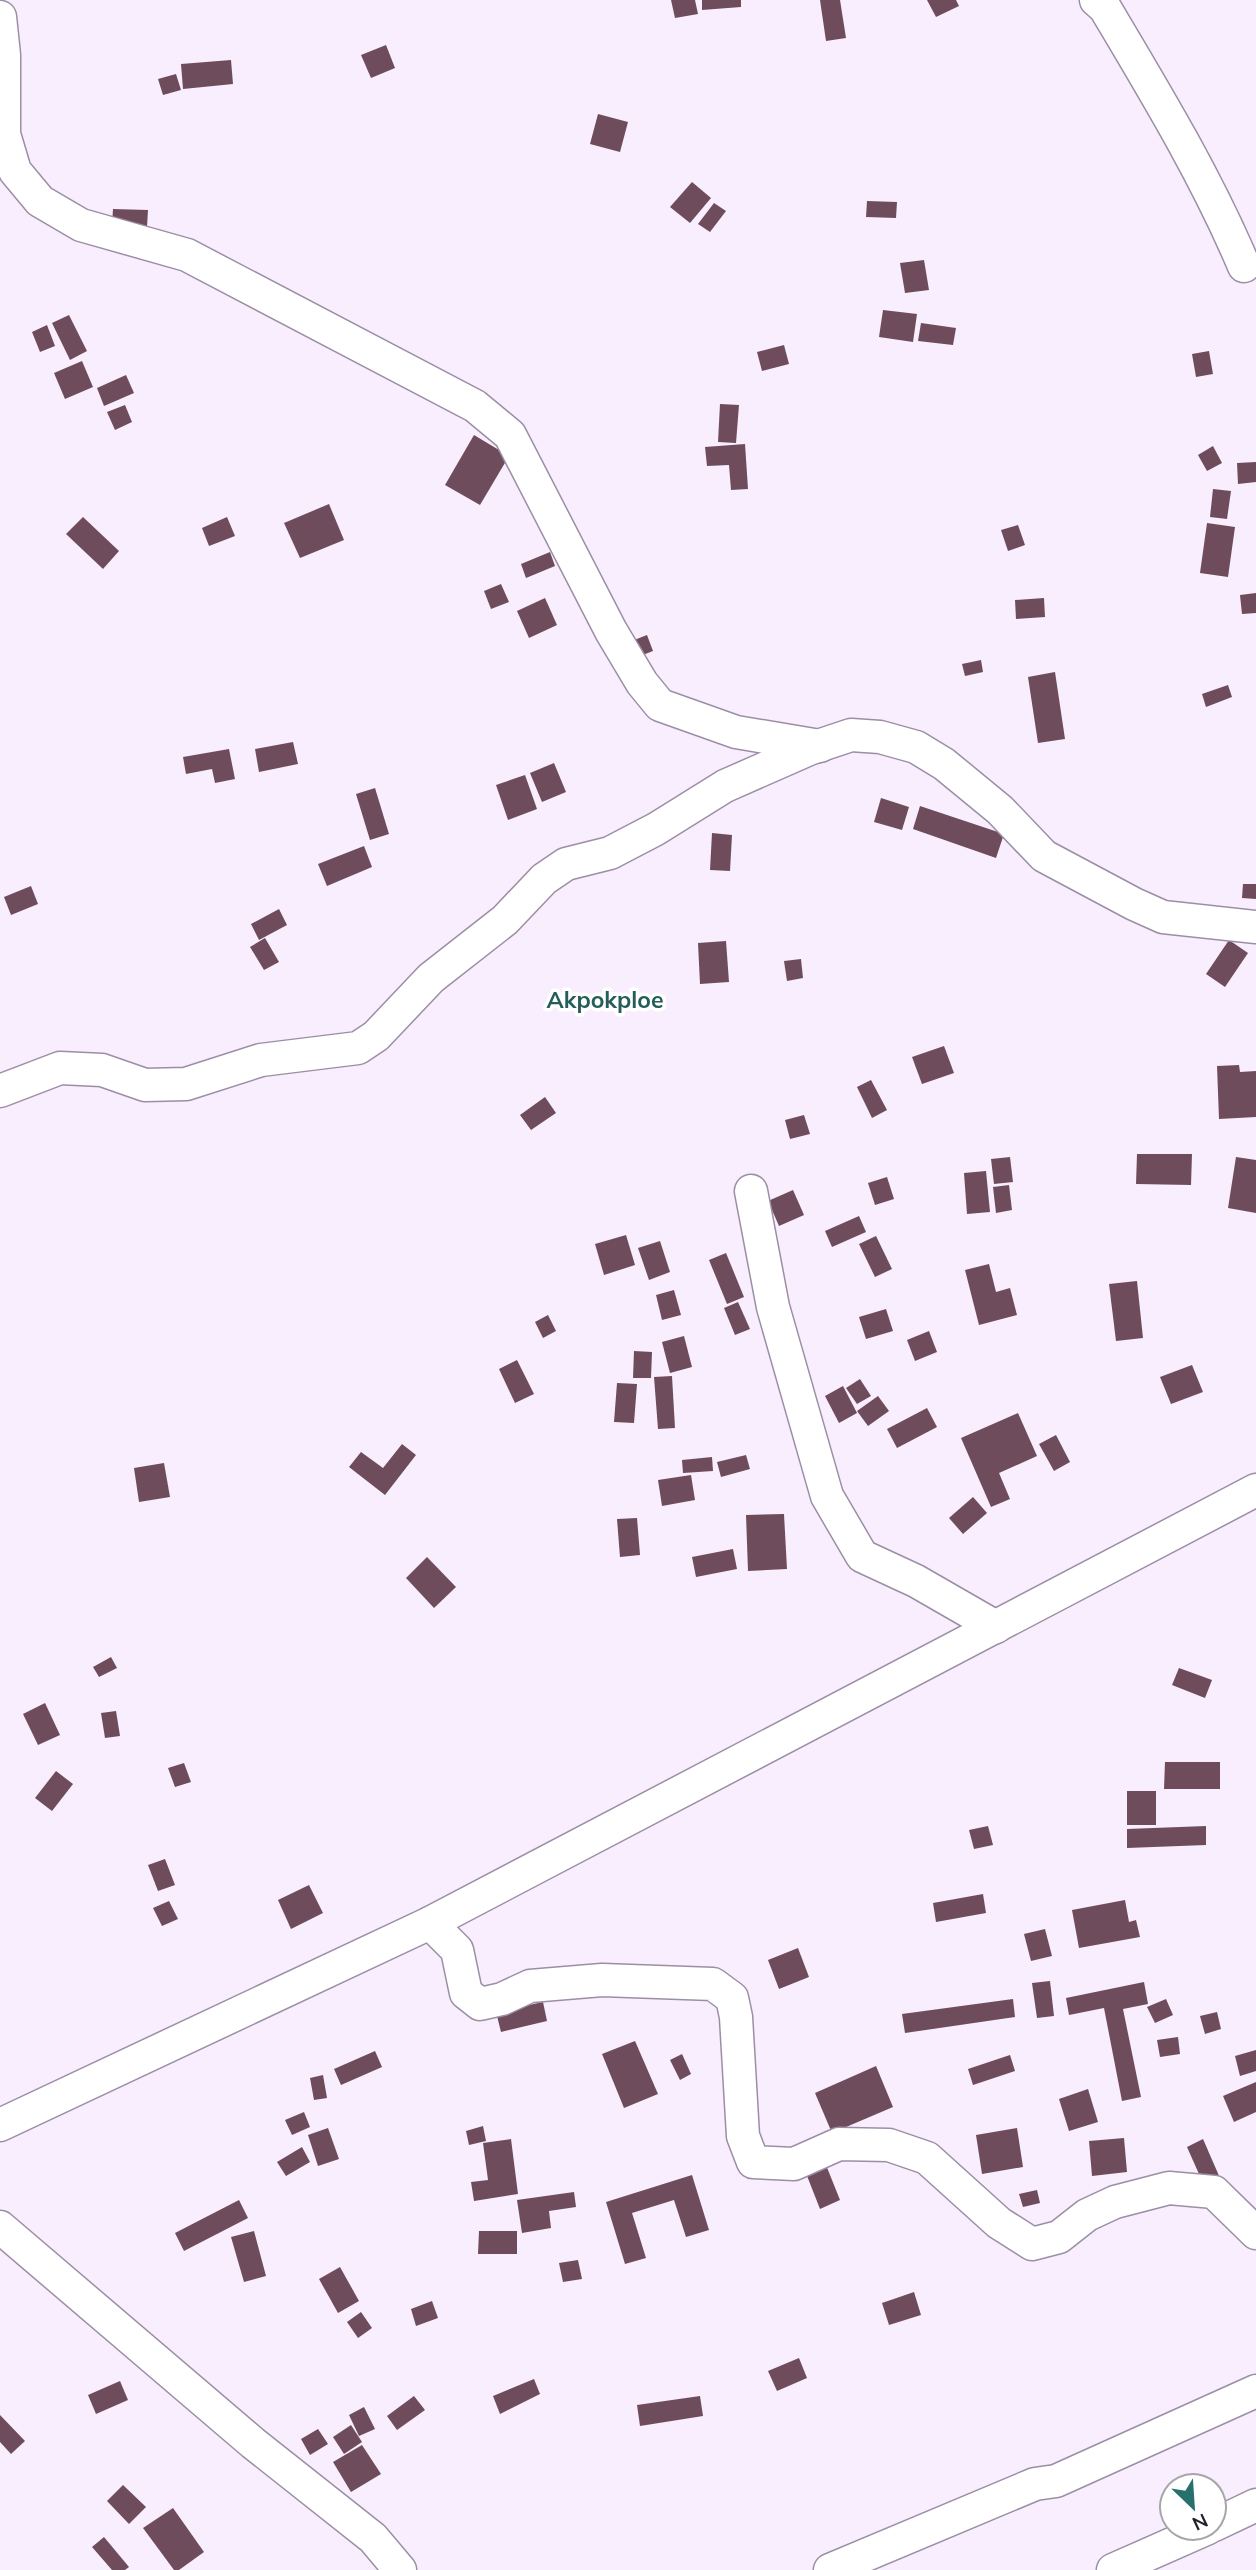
<svg xmlns="http://www.w3.org/2000/svg" width="1256" height="2570" font-family="Mulish,sans-serif">
  <rect width="100%" height="100%" fill="#f8eefd"/>
  <!-- building -->
  <g fill="#6f4c5c">
    <polygon points="671,0 695,0 698,14 675,18"/>
    <polygon points="702,0 741,0 741,7 702,10"/>
    <polygon points="820,0 840,0 846,38 826,41"/>
    <polygon points="927,0 956,0 959,6 936,17"/>
    <polygon points="386,45 395,68 371,78 361,55"/>
    <polygon points="231,60 233,84 183,89 181,64"/>
    <polygon points="176,74 181,90 163,95 158,79"/>
    <polygon points="598,114 628,122 620,152 590,144"/>
    <polygon points="692,182 711,198 690,223 670,207"/>
    <polygon points="867,201 897,202 896,218 866,217"/>
    <polygon points="714,203 726,211 710,232 698,224"/>
    <polygon points="113,209 148,210 147,227 112,226"/>
    <polygon points="924,260 929,290 905,293 900,263"/>
    <polygon points="883,310 917,314 913,342 879,337"/>
    <polygon points="69,315 87,351 70,360 52,323"/>
    <polygon points="921,323 956,328 953,345 918,341"/>
    <polygon points="47,325 55,346 40,352 32,332"/>
    <polygon points="784,345 789,364 762,371 757,352"/>
    <polygon points="1209,351 1213,374 1196,377 1192,354"/>
    <polygon points="82,361 93,387 65,399 54,373"/>
    <polygon points="126,375 134,393 104,406 97,388"/>
    <polygon points="720,404 739,405 736,443 718,442"/>
    <polygon points="125,405 132,422 115,430 107,412"/>
    <polygon points="474,435 509,456 480,505 445,485"/>
    <polygon points="745,444 748,489 731,490 729,465 707,466 705,447"/>
    <polygon points="1213,446 1222,463 1207,471 1198,455"/>
    <polygon points="1256,462 1256,482 1238,484 1237,463"/>
    <polygon points="1213,489 1231,491 1227,519 1210,517"/>
    <polygon points="329,504 344,540 300,558 284,523"/>
    <polygon points="83,517 119,551 103,569 66,534"/>
    <polygon points="227,517 235,536 209,546 202,528"/>
    <polygon points="1207,523 1235,527 1228,577 1200,573"/>
    <polygon points="1018,525 1025,545 1008,551 1001,530"/>
    <polygon points="550,552 555,566 526,578 521,564"/>
    <polygon points="501,584 509,602 491,609 484,591"/>
    <polygon points="1256,593 1256,613 1242,614 1240,595"/>
    <polygon points="545,598 557,625 529,638 517,611"/>
    <polygon points="1044,598 1045,617 1016,619 1015,600"/>
    <polygon points="647,635 653,651 635,658 629,642"/>
    <polygon points="981,660 983,672 965,676 962,664"/>
    <polygon points="1055,672 1065,739 1038,743 1028,677"/>
    <polygon points="1228,685 1232,697 1206,707 1202,694"/>
    <polygon points="293,742 298,764 259,772 255,749"/>
    <polygon points="229,749 235,779 215,783 212,769 186,774 183,757"/>
    <polygon points="554,763 566,792 542,802 530,773"/>
    <polygon points="525,775 537,809 508,820 496,785"/>
    <polygon points="375,788 389,834 370,840 356,794"/>
    <polygon points="881,798 909,807 902,830 874,822"/>
    <polygon points="920,806 1004,834 996,858 913,829"/>
    <polygon points="712,833 732,835 730,871 710,870"/>
    <polygon points="364,846 372,867 327,886 318,864"/>
    <polygon points="1243,884 1256,884 1256,899 1242,898"/>
    <polygon points="31,886 38,904 11,915 4,897"/>
    <polygon points="279,909 287,925 259,940 251,924"/>
    <polygon points="265,938 279,962 264,970 250,947"/>
    <polygon points="1229,940 1248,953 1225,987 1206,974"/>
    <polygon points="726,941 729,982 700,984 698,943"/>
    <polygon points="801,959 803,978 787,981 784,961"/>
    <polygon points="944,1046 954,1073 922,1084 912,1057"/>
    <polygon points="1239,1065 1240,1072 1256,1071 1256,1117 1219,1119 1217,1066"/>
    <polygon points="871,1080 887,1110 872,1118 857,1087"/>
    <polygon points="545,1097 556,1113 531,1130 520,1115"/>
    <polygon points="804,1115 810,1134 790,1139 785,1120"/>
    <polygon points="1137,1154 1192,1154 1191,1185 1136,1184"/>
    <polygon points="1010,1157 1013,1182 994,1184 991,1159"/>
    <polygon points="1236,1157 1256,1160 1256,1213 1228,1208"/>
    <polygon points="986,1171 990,1212 967,1214 964,1173"/>
    <polygon points="887,1177 894,1199 875,1205 868,1183"/>
    <polygon points="1009,1185 1012,1210 996,1213 993,1187"/>
    <polygon points="793,1190 804,1215 779,1226 768,1201"/>
    <polygon points="859,1216 866,1232 832,1247 825,1231"/>
    <polygon points="626,1235 635,1265 604,1275 595,1244"/>
    <polygon points="876,1236 892,1269 875,1277 859,1244"/>
    <polygon points="660,1241 670,1272 649,1280 638,1248"/>
    <polygon points="726,1253 744,1297 727,1304 709,1260"/>
    <polygon points="989,1264 996,1292 1010,1288 1017,1315 979,1325 965,1270"/>
    <polygon points="1137,1281 1143,1338 1116,1341 1109,1284"/>
    <polygon points="674,1290 681,1315 662,1320 656,1295"/>
    <polygon points="738,1302 750,1329 735,1335 724,1308"/>
    <polygon points="886,1309 893,1331 866,1339 859,1317"/>
    <polygon points="548,1315 556,1331 543,1338 535,1322"/>
    <polygon points="929,1331 937,1352 915,1361 907,1340"/>
    <polygon points="684,1336 692,1367 670,1373 662,1342"/>
    <polygon points="634,1351 652,1352 651,1378 633,1378"/>
    <polygon points="517,1360 534,1394 515,1403 499,1369"/>
    <polygon points="1192,1365 1203,1392 1171,1404 1160,1377"/>
    <polygon points="672,1376 675,1428 658,1429 654,1377"/>
    <polygon points="860,1379 871,1396 857,1404 846,1388"/>
    <polygon points="617,1383 637,1384 634,1423 614,1422"/>
    <polygon points="843,1386 857,1413 839,1423 825,1396"/>
    <polygon points="878,1396 889,1411 868,1426 857,1411"/>
    <polygon points="927,1408 937,1427 897,1448 887,1429"/>
    <polygon points="1018,1413 1037,1456 999,1473 1010,1499 991,1507 961,1438"/>
    <polygon points="1056,1435 1070,1462 1054,1471 1039,1444"/>
    <polygon points="402,1444 416,1455 385,1495 349,1467 361,1452 383,1468"/>
    <polygon points="746,1455 750,1469 721,1477 717,1462"/>
    <polygon points="712,1457 713,1471 683,1473 682,1460"/>
    <polygon points="164,1463 170,1497 139,1502 134,1468"/>
    <polygon points="691,1475 695,1500 662,1506 658,1480"/>
    <polygon points="973,1497 987,1513 963,1534 949,1518"/>
    <polygon points="784,1514 787,1569 748,1571 746,1515"/>
    <polygon points="637,1518 640,1555 620,1557 617,1519"/>
    <polygon points="733,1549 737,1569 696,1577 692,1557"/>
    <polygon points="427,1557 456,1587 434,1608 406,1578"/>
    <polygon points="111,1657 117,1668 99,1677 93,1667"/>
    <polygon points="1179,1668 1212,1680 1205,1698 1172,1685"/>
    <polygon points="45,1703 60,1735 38,1745 23,1714"/>
    <polygon points="116,1711 120,1736 105,1738 101,1713"/>
    <polygon points="1165,1762 1220,1762 1220,1789 1164,1789"/>
    <polygon points="184,1763 191,1782 175,1787 168,1768"/>
    <polygon points="56,1771 73,1784 52,1811 35,1798"/>
    <rect x="1127" y="1791" width="29" height="34"/>
    <polygon points="988,1826 993,1845 974,1849 969,1830"/>
    <polygon points="1206,1826 1206,1845 1127,1848 1127,1829"/>
    <polygon points="165,1859 175,1885 158,1891 148,1865"/>
    <polygon points="309,1885 323,1913 291,1929 278,1900"/>
    <polygon points="983,1894 986,1913 936,1922 933,1903"/>
    <polygon points="1125,1900 1129,1922 1136,1920 1140,1937 1079,1948 1072,1910"/>
    <polygon points="169,1901 178,1919 162,1926 153,1908"/>
    <polygon points="1045,1929 1052,1956 1031,1961 1024,1934"/>
    <polygon points="798,1948 809,1977 779,1989 768,1960"/>
    <polygon points="1050,1981 1054,2016 1037,2018 1032,1983"/>
    <polygon points="1144,1982 1148,2004 1123,2009 1141,2097 1122,2101 1104,2008 1069,2015 1066,1998"/>
    <polygon points="1013,1999 1015,2017 905,2033 902,2014"/>
    <polygon points="1166,1999 1173,2015 1155,2023 1147,2007"/>
    <polygon points="543,2002 547,2021 501,2032 496,2012"/>
    <polygon points="1217,2012 1221,2029 1205,2034 1200,2016"/>
    <polygon points="1178,2037 1180,2054 1160,2057 1157,2040"/>
    <polygon points="635,2041 658,2094 624,2108 602,2054"/>
    <polygon points="1256,2050 1256,2071 1240,2076 1235,2056"/>
    <polygon points="375,2051 382,2067 341,2085 334,2069"/>
    <polygon points="682,2054 691,2074 680,2080 670,2060"/>
    <polygon points="1010,2055 1015,2071 973,2085 968,2069"/>
    <polygon points="876,2066 893,2107 832,2133 815,2093"/>
    <polygon points="323,2075 327,2098 314,2100 310,2078"/>
    <polygon points="1256,2082 1256,2112 1234,2122 1223,2096"/>
    <polygon points="1088,2089 1098,2122 1069,2131 1059,2099"/>
    <polygon points="304,2112 310,2127 292,2135 285,2120"/>
    <polygon points="483,2126 486,2141 469,2145 466,2131"/>
    <polygon points="328,2128 339,2159 318,2166 308,2135"/>
    <polygon points="1017,2128 1023,2167 982,2174 976,2135"/>
    <polygon points="1124,2138 1127,2172 1092,2176 1089,2141"/>
    <polygon points="511,2139 518,2194 474,2201 471,2182 488,2180 483,2143"/>
    <polygon points="1203,2139 1223,2185 1207,2192 1187,2147"/>
    <polygon points="302,2147 310,2162 286,2176 277,2162"/>
    <polygon points="820,2150 840,2200 820,2209 800,2158"/>
    <polygon points="692,2175 709,2230 686,2237 674,2200 632,2213 646,2258 625,2264 606,2202"/>
    <polygon points="1037,2190 1040,2203 1023,2207 1019,2194"/>
    <polygon points="574,2192 576,2207 549,2211 551,2228 522,2233 517,2200"/>
    <polygon points="239,2200 248,2218 184,2251 175,2233"/>
    <polygon points="254,2231 266,2276 244,2282 231,2237"/>
    <polygon points="479,2231 517,2231 517,2254 478,2254"/>
    <polygon points="578,2260 582,2279 563,2282 559,2263"/>
    <polygon points="340,2267 359,2301 338,2313 319,2279"/>
    <polygon points="914,2292 921,2315 889,2325 882,2303"/>
    <polygon points="432,2301 438,2318 416,2326 411,2309"/>
    <polygon points="361,2312 372,2328 358,2338 347,2322"/>
    <polygon points="799,2358 807,2378 777,2391 768,2371"/>
    <polygon points="534,2379 540,2394 500,2414 493,2396"/>
    <polygon points="120,2381 128,2400 96,2414 88,2395"/>
    <polygon points="414,2396 425,2410 397,2430 387,2416"/>
    <polygon points="700,2396 703,2416 640,2426 637,2405"/>
    <polygon points="364,2407 375,2429 359,2436 349,2415"/>
    <polygon points="0,2415 25,2441 11,2454 0,2442"/>
    <polygon points="351,2425 362,2442 344,2454 333,2437"/>
    <polygon points="318,2429 328,2444 310,2455 301,2439"/>
    <polygon points="362,2445 381,2474 351,2492 333,2462"/>
    <polygon points="123,2485 146,2507 129,2524 107,2501"/>
    <polygon points="173,2508 204,2552 179,2570 174,2570 143,2528"/>
    <polygon points="104,2537 129,2567 125,2570 112,2570 92,2547"/>
  </g>
  <g fill="none" stroke-linecap="round" stroke-linejoin="round">
    <defs>
      <g id="minor">
        <path d="M1096,0L1105,8C1155,92 1206,176 1244,266"/>
        <polyline points="0,17 4,55 4,134 15,171 40,201 81,225 187,255 475,406 510,435 611,631 642,683 660,705 736,732 820,746"/>
        <polyline points="0,1091 60,1068 102,1070 145,1085 186,1084 261,1060 358,1048 376,1036 431,978 505,920 544,879 566,864 610,853 656,829 725,786 809,749 851,735 880,737 916,747 944,764 1000,810 1044,856 1134,904 1163,917 1256,927"/>
        <polyline points="751,1191 773,1307 827,1496 862,1556 916,1581 996,1627"/>
        <polyline points="430,1923 457,1950 466,1993 480,2004 502,1999 530,1986 602,1980 713,1984 732,1998 736,2017 743,2136 753,2162 794,2164 839,2144 889,2145 927,2158 999,2223 1032,2244 1059,2237 1087,2215 1115,2202 1169,2188 1214,2192 1256,2233"/>
        <polyline points="0,2125 430,1923 1256,1490"/>
        <polyline points="0,2227 253,2443 373,2538 400,2570"/>
        <polyline points="1214,2525 1256,2505"/>
        <polyline points="830,2570 1035,2484 1056,2481 1256,2391"/>
        <polyline points="1113,2570 1208,2528"/>
      </g>
    </defs>
    <!-- minor casing -->
    <use href="#minor" stroke="#9c8ea5" stroke-width="35"/>
    <!-- minor -->
    <use href="#minor" stroke="#fff" stroke-width="32"/>
  </g>
  <g text-anchor="middle" dominant-baseline="central" stroke-width="7" stroke-linejoin="round" paint-order="stroke">
    <!-- quarter labels -->
    <g font-size="23" font-weight="bold" fill="#245d59" stroke="#fff">
      <text x="605" y="999">Akpokploe</text>
    </g>
  </g>
  <!-- north arrow -->
  <g transform="translate(1193 2507) rotate(155)"><circle r="33" fill="#ffffff" stroke="#a8a5a9" stroke-width="2"/>
  <path d="M0-5L12 26L0 18L-12 26Z" fill="#27706b"/>
  <text y="-10" font-size="19" font-weight="bold" text-anchor="middle" fill="#251f28">N</text>
  </g>
</svg>
